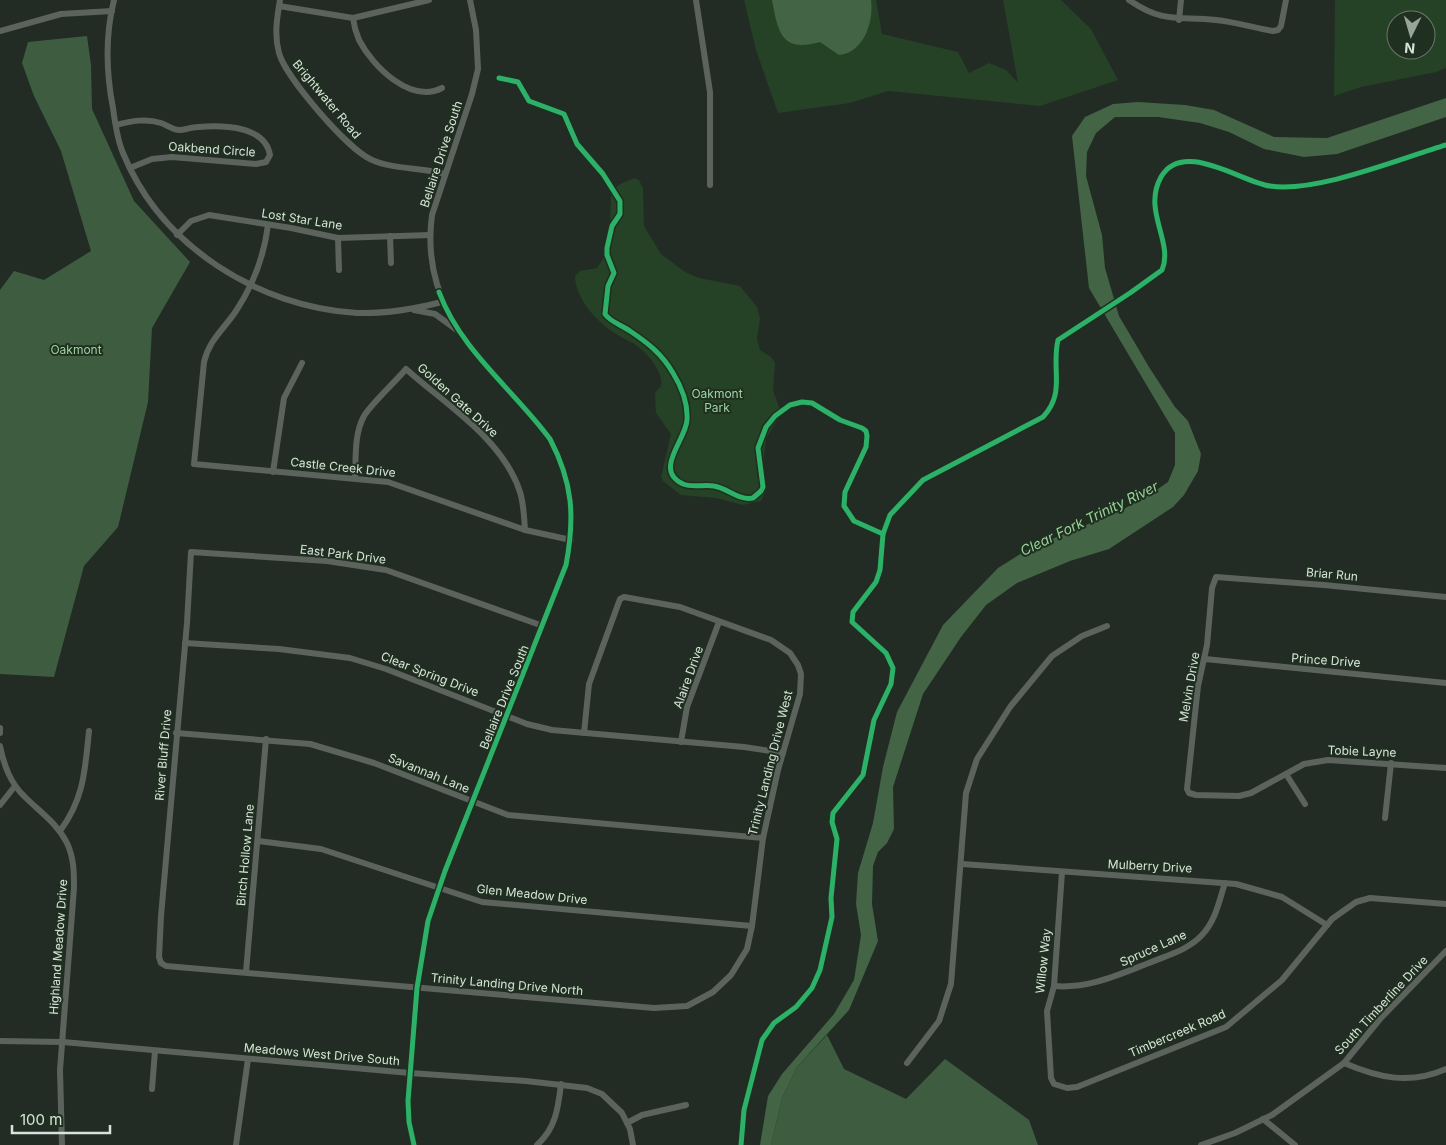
<svg xmlns="http://www.w3.org/2000/svg" width="1446" height="1145" font-family="Inter,sans-serif">
  <rect width="100%" height="100%" fill="#222c24"/>
  <!-- green -->
  <g fill="#254227" fill-rule="evenodd">
    <polygon points="744,0 876,0 882,34 958,52 969,73 989,63 1006,70 1018,83 1003,0 1061,0 1091,29 1118,80 1040,106 888,91 850,103 778,113 756,50"/>
    <path d="M1335,0H1446V68L1436,72L1361,87L1334,96ZM1396,20H1426V50H1396Z"/>
    <path d="M635,178L639,180L643,188L644,226L661,254L685,272L699,278L740,286L757,307L760,319L757,339L760,350L772,358L775,363L773,390L781,413L766,439L763,465L767,489L761,501L743,505L716,498L681,495L663,481L661,477L671,434L656,413L655,393L661,386C664,372 647,353 636,345C630,341 622,338 616,334C597,322 576,300 575,276L580,271L597,268L603,259L610,224L611,192L620,184Z"/>
  </g>
  <!-- forest -->
  <g fill="#3e5d40">
    <polygon points="87,36 91,65 92,109 134,201 190,262 152,328 148,402 118,527 84,566 54,677 0,674 0,290 14,271 44,280 91,251 61,151 34,96 22,63 28,42"/>
    <polygon points="827,1035 844,1069 906,1099 945,1059 1029,1120 1038,1145 771,1145 782,1098 797,1067"/>
  </g>
  <!-- water -->
  <g fill="#436445">
    <path d="M772,0H871C874,21 864,53 839,55L820,42C782,53 778,33 772,0Z"/>
    <polygon points="1446,98 1446,117 1337,154 1304,157 1264,149 1229,132 1200,123 1158,117 1115,117 1096,133 1087,152 1086,176 1102,235 1105,268 1119,316 1149,367 1175,407 1188,421 1201,454 1198,471 1184,495 1173,507 1109,549 1070,561 1017,583 986,605 961,637 923,694 893,787 894,829 887,843 878,852 873,866 872,904 878,941 849,1010 797,1067 782,1098 771,1145 760,1145 768,1096 782,1074 834,1014 854,980 861,935 856,904 858,873 873,823 883,767 897,712 943,625 998,568 1030,548 1122,510 1152,493 1168,482 1175,465 1175,433 1089,288 1072,136 1085,117 1113,104 1138,102 1185,105 1214,110 1274,137 1327,138"/>
  </g>
  <g fill="none" stroke-linecap="round" stroke-linejoin="round">
    <!-- minor -->
    <g stroke="#5c635c" stroke-width="6">
      <path d="M114,0C105,36 106,72 113,108C115,123 117,139 123,153C161,246 258,307 357,313C386,314 414,309 442,302"/>
      <path d="M280,0C277,18 274,35 279,53C286,78 347,148 370,159C393,170 421,167 445,174"/>
      <polyline points="696,0 710,92 710,185"/>
      <path d="M1129,0C1164,24 1178,16 1216,20C1236,22 1254,28 1273,31L1278,30L1281,26L1286,0"/>
      <polyline points="279,6 353,18 429,0"/>
      <path d="M353,18C354,26 356,33 359,40C373,67 411,104 442,88"/>
      <polyline points="1179,20 1181,0"/>
      <polyline points="0,31 61,14 112,11"/>
      <path d="M116,125C131,121 146,118 161,123C167,125 173,130 179,130C185,130 191,127 198,127C221,125 265,125 270,155L266,162L256,164L172,157L152,159L130,168"/>
      <path d="M268,225C264,257 253,285 236,311C224,329 209,340 204,362L194,464L388,482L525,530L571,540"/>
      <polyline points="177,235 191,221 209,215 291,228 338,238 430,235"/>
      <polyline points="390,236 391,263"/>
      <polyline points="338,238 339,270"/>
      <polyline points="414,310 435,314 457,330"/>
      <polyline points="273,472 284,398 302,363"/>
      <path d="M355,478C356,458 354,434 364,416C371,404 396,381 406,369C446,405 503,439 520,492C524,505 524,517 525,530"/>
      <polyline points="1446,597 1324,585 1216,577 1212,588 1207,645 1198,686 1187,789 1189,793 1196,795 1239,796 1251,793 1304,764 1328,760 1446,768"/>
      <polyline points="543,626 386,570 327,561 191,552 187,623 161,916 159,957 161,963 166,966 654,1008 687,1006 713,992 731,975 747,949 752,926 763,838 778,770 800,694 801,674 798,665 790,653 771,640 680,607 624,597 620,599 589,684 584,733"/>
      <polyline points="185,643 279,649 350,658 386,669 527,724 552,730 744,747 783,753"/>
      <polyline points="1205,659 1446,683"/>
      <polyline points="0,728 0,733"/>
      <polyline points="176,733 310,744 374,763 508,815 763,838"/>
      <polyline points="681,742 687,707 719,622"/>
      <path d="M0,746C4,765 10,783 25,797C40,812 57,823 67,843C74,858 74,873 74,888L60,1070L62,1145"/>
      <polyline points="1286,774 1305,804"/>
      <polyline points="0,805 15,786"/>
      <polyline points="1385,818 1391,763"/>
      <path d="M60,831C84,799 85,770 89,731"/>
      <polyline points="258,841 321,849 482,902 752,926"/>
      <polyline points="962,864 1236,884 1282,897 1327,925"/>
      <polyline points="1062,872 1054,986 1047,1011 1051,1078 1054,1084 1067,1088 1077,1087 1226,1027 1282,980 1332,919 1356,902 1370,898 1446,904"/>
      <polyline points="246,972 266,739"/>
      <path d="M1054,986C1088,989 1118,975 1149,963C1168,955 1188,950 1202,935C1216,920 1219,901 1225,883"/>
      <polyline points="0,1041 63,1042 410,1073 526,1081 587,1088 602,1094 622,1113 630,1129 633,1145"/>
      <polyline points="907,1063 939,1021 951,984 966,793 977,759 1010,707 1052,656 1082,636 1107,626"/>
      <path d="M1344,1063C1379,1078 1410,1085 1446,1069"/>
      <polyline points="152,1089 155,1051"/>
      <polyline points="1263,1119 1295,1145"/>
      <polyline points="627,1123 642,1115 686,1105"/>
      <polyline points="236,1145 248,1059"/>
      <path d="M414,1145L409,1122L408,1101L417,988L428,921L445,871L566,565C575,517 573,483 550,439C495,365 418,320 432,215L472,94L478,69L476,30L470,0"/>
      <path d="M537,1145C556,1128 558,1108 561,1084"/>
      <polyline points="1201,1145 1235,1133 1272,1115 1344,1063 1380,1019 1446,951"/>
    </g>
    <defs>
      <g id="cycleway">
        <path d="M499,78L518,82L529,101L564,114L577,144L603,174L620,201V214L612,226L607,248V255L614,273L608,286L605,314C610,322 622,325 630,331C648,343 662,354 673,373C681,386 688,404 687,420C686,440 653,470 683,484C693,488 704,484 714,486C727,488 739,501 753,498L761,491L763,487L758,448L766,427L775,416L790,405L802,402L812,403L840,420L862,428L866,431L867,436L866,447L845,492L844,506L854,521L883,534"/>
        <path d="M414,1145L409,1122L408,1101L417,988L428,921L445,871L566,565C575,517 573,483 550,439C513,389 461,351 439,292"/>
        <path d="M741,1145L744,1110L762,1040L774,1023L796,1007L812,988L820,970L832,917L831,898L837,839L832,822L833,813L863,775L874,720L891,684L893,668L886,653L852,622L853,612L876,582L880,570L883,534L890,515L923,480L1043,417C1066,393 1051,369 1058,340L1130,293L1162,270C1174,242 1142,211 1161,177C1183,139 1241,182 1270,186C1317,193 1399,159 1446,145"/>
      </g>
    </defs>
    <!-- cycleway casing -->
    <use href="#cycleway" stroke="#1f2f20" stroke-width="8"/>
    <!-- cycleway -->
    <use href="#cycleway" stroke="#2db169" stroke-width="5"/>
  </g>
  <g text-anchor="middle" dominant-baseline="central" stroke-width="4" stroke-linejoin="round" paint-order="stroke">
    <!-- street labels -->
    <g font-size="12" fill="#d8e3d9" stroke="#1f2f20">
      <text transform="translate(327 99) rotate(50)">Brightwater Road</text>
      <text transform="translate(212 149) rotate(4)">Oakbend Circle</text>
      <text transform="translate(441 154) rotate(-72)">Bellaire Drive South</text>
      <text transform="translate(302 219) rotate(9)">Lost Star Lane</text>
      <text transform="translate(458 400) rotate(42)">Golden Gate Drive</text>
      <text transform="translate(343 467) rotate(6)">Castle Creek Drive</text>
      <text transform="translate(343 554) rotate(7)">East Park Drive</text>
      <text transform="translate(1332 574) rotate(5)">Briar Run</text>
      <text transform="translate(1326 660) rotate(4)">Prince Drive</text>
      <text transform="translate(430 674) rotate(21)">Clear Spring Drive</text>
      <text transform="translate(688 677) rotate(-70)">Alaire Drive</text>
      <text transform="translate(1189 687) rotate(-80)">Melvin Drive</text>
      <text transform="translate(504 697) rotate(-68)">Bellaire Drive South</text>
      <text transform="translate(1362 751) rotate(2)">Tobie Layne</text>
      <text transform="translate(163 755) rotate(-85)">River Bluff Drive</text>
      <text transform="translate(770 763) rotate(-76)">Trinity Landing Drive West</text>
      <text transform="translate(429 773) rotate(22)">Savannah Lane</text>
      <text transform="translate(245 855) rotate(-85)">Birch Hollow Lane</text>
      <text transform="translate(1150 866) rotate(3)">Mulberry Drive</text>
      <text transform="translate(532 894) rotate(6)">Glen Meadow Drive</text>
      <text transform="translate(58 947) rotate(-86)">Highland Meadow Drive</text>
      <text transform="translate(1153 948) rotate(-24)">Spruce Lane</text>
      <text transform="translate(1043 961) rotate(-84)">Willow Way</text>
      <text transform="translate(507 984) rotate(5)">Trinity Landing Drive North</text>
      <text transform="translate(1381 1005) rotate(-47)">South Timberline Drive</text>
      <text transform="translate(1177 1033) rotate(-23)">Timbercreek Road</text>
      <text transform="translate(322 1054) rotate(5)">Meadows West Drive South</text>
    </g>
    <!-- park labels -->
    <g font-size="12" fill="#9cd49e" stroke="#1f2f20">
      <text x="76" y="349">Oakmont</text>
      <text x="717" y="393">Oakmont<tspan x="717" dy="14">Park</tspan></text>
    </g>
    <!-- water labels -->
    <g font-size="14" font-style="italic" fill="#98d09a" stroke="#1f2f20">
      <text transform="translate(1089 518) rotate(-26)">Clear Fork Trinity River</text>
    </g>
  </g>
  <!-- north arrow -->
  <g transform="translate(1411 35) rotate(185)"><circle r="24" fill="#1f2f20" stroke="#69776a"/>
  <path d="M0-4L9 19L0 12L-9 19Z" fill="#98a39a"/>
  <text y="-8" font-size="14" font-weight="bold" text-anchor="middle" fill="#d8e3d9">N</text>
  </g>
  <!-- scale -->
  <path d="M12 1125v8h98v-8" fill="none" stroke="#d8e3d9" stroke-width="2.5"/>
  <text x="20" y="1125" font-size="15" fill="#d8e3d9" stroke="#1f2f20" stroke-width="4" paint-order="stroke">100 m</text>
</svg>
